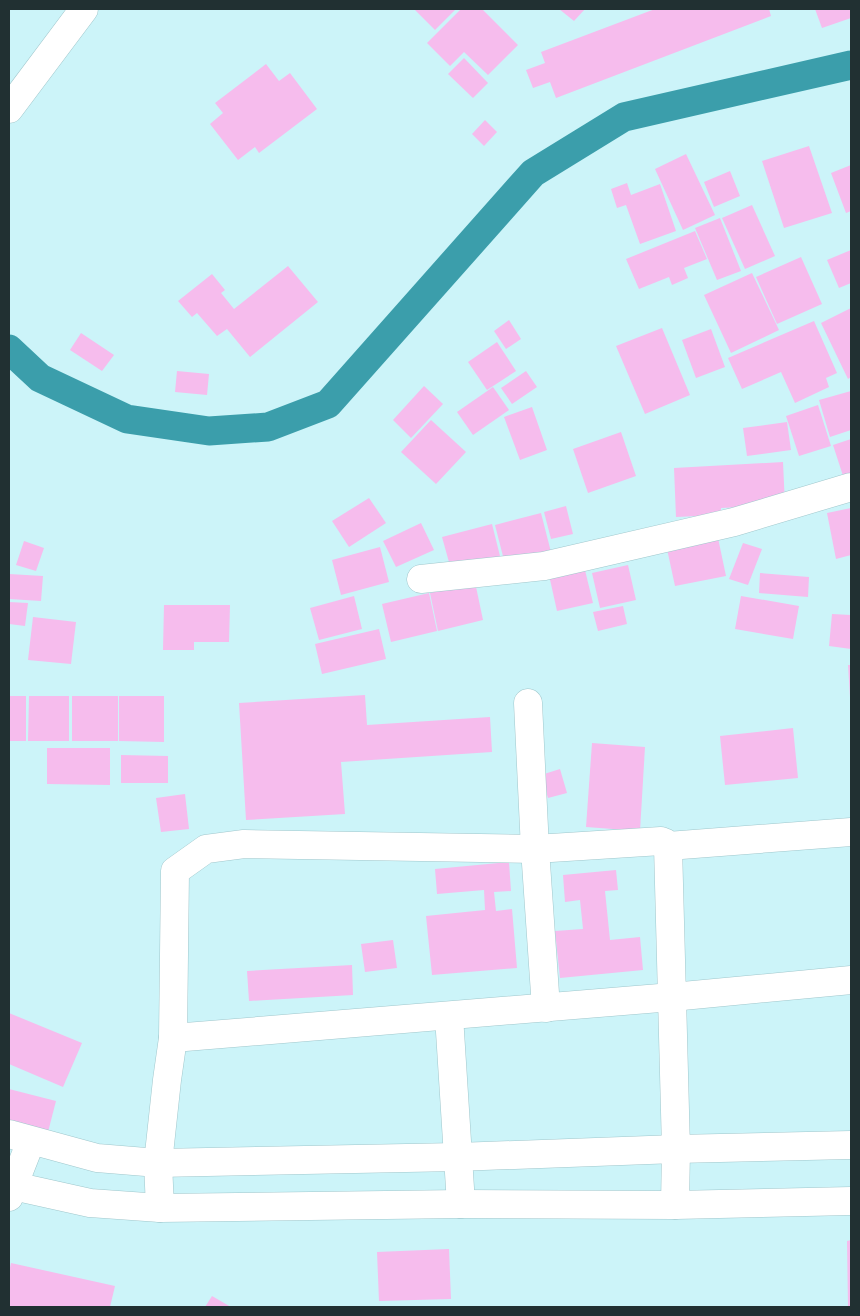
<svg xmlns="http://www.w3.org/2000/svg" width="860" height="1316" font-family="Montserrat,sans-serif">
  <rect width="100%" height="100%" fill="#ccf4f9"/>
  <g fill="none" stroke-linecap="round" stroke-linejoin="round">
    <!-- canal -->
    <polyline stroke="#3b9eab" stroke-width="29" points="9,349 40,378 127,419 209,431 268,427 328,404 533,173 624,117 851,65"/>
  </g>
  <!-- building -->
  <g fill="#f6bced">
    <polygon points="414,9 456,9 435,30"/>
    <polygon points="461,9 482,9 518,45 488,75 464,52 450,66 427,43"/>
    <polygon points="559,9 585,9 574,21"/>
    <polygon points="655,9 769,9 771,16 556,98 550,82 533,88 526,70 545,63 541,52"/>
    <polygon points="815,9 851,9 851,18 822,28"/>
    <polygon points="464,58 488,83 473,98 448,74"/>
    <polygon points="266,64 279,81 290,73 317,109 259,153 255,147 238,160 210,124 223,113 215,103"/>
    <polygon points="485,120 497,132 484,146 472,134"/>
    <polygon points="809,146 832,213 784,228 762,161"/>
    <polygon points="686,154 715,215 683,230 655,169"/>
    <polygon points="851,165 851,211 846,213 831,173"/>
    <polygon points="730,171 740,196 714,207 704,182"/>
    <polygon points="627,183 631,195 660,184 676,231 640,244 626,205 617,208 611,189"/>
    <polygon points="752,205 775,256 745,269 722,218"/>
    <polygon points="720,218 741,271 717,280 695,228"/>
    <polygon points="695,231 707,259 684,268 688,278 672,285 669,277 639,289 626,259"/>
    <polygon points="851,250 851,283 839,288 827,260"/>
    <polygon points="801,257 822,304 777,324 756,277"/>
    <polygon points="288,266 318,302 250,357 227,329 217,336 197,313 192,317 178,301 212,274 225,290 221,293 234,309"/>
    <polygon points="752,273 779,330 731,353 704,295"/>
    <polygon points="851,308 851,377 848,379 821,323"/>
    <polygon points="509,320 521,339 506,349 494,331"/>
    <polygon points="814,321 837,373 826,378 829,387 795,403 781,372 742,389 728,358"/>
    <polygon points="662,328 690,395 645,414 616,346"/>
    <polygon points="711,329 725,367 696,378 682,340"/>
    <polygon points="81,333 114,355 102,371 70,350"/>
    <polygon points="497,342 516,371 487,390 468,362"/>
    <polygon points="177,371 209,374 207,395 175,392"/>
    <polygon points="526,371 537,387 512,404 501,388"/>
    <polygon points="424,386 443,404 411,438 393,420"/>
    <polygon points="493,387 509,410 473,435 457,412"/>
    <polygon points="851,391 851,430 830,437 819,400"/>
    <polygon points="818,405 831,446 799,456 786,416"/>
    <polygon points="532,407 547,450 520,460 504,417"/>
    <polygon points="431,420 466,452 436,484 401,452"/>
    <polygon points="787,422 791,450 747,456 743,428"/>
    <polygon points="621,432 636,476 588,493 573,449"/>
    <polygon points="851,439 851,480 845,482 833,445"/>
    <polygon points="783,462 785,505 721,508 721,515 676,517 674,468"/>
    <polygon points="369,498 386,523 349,547 332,521"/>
    <polygon points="566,506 573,534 551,539 544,512"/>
    <polygon points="851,508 851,555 836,559 827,513"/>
    <polygon points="541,513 552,556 506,568 495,525"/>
    <polygon points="421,523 434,550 396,567 383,541"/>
    <polygon points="492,524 501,560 452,573 442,537"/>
    <polygon points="718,538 726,576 675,586 667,549"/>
    <polygon points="24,541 44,548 36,571 16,565"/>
    <polygon points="743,543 762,549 748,585 729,579"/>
    <polygon points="380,547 389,582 341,595 332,560"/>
    <polygon points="628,565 636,600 600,608 592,573"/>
    <polygon points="584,566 593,603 557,611 549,575"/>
    <polygon points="760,573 809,577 808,597 759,593"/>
    <polygon points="9,574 43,576 41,601 9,599"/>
    <polygon points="475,582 483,620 438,631 430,593"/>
    <polygon points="429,593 437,631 391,642 382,604"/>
    <polygon points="354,596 362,629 319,640 310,608"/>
    <polygon points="741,596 799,606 793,639 735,629"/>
    <polygon points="9,602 28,603 25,626 9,624"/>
    <polygon points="164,605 230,605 229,642 194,642 194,650 163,650"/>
    <polygon points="623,606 627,624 598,631 593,612"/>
    <polygon points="832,614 851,615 851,649 829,646"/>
    <polygon points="33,617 76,622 71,664 28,660"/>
    <polygon points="379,629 386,659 322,674 315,644"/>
    <polygon points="848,665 851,665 851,697 850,697"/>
    <polygon points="365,695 367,725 490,717 492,752 341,762 345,814 246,820 239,703"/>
    <rect x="9" y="696" width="17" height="45"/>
    <polygon points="29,696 69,696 69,741 28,741"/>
    <rect x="72" y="696" width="46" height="45"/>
    <polygon points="119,696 164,696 164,742 119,741"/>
    <polygon points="793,728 798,778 725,785 720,736"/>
    <polygon points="592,743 645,747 640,831 586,827"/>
    <polygon points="47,748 110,748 110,785 47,784"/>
    <polygon points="121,755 168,756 168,783 121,783"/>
    <polygon points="560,769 567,793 548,798 541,775"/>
    <polygon points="185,794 189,829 161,832 156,798"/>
    <polygon points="509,862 511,891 494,892 496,911 512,909 517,968 432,975 426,916 485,910 484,890 437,894 435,869"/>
    <polygon points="616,870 618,890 605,891 610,940 640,937 643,970 560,978 555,931 583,929 580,900 565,902 563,875"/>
    <polygon points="393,940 397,968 365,972 361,944"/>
    <polygon points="352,965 353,995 249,1001 247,971"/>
    <polygon points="9,1013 82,1043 63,1087 9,1064"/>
    <polygon points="9,1089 56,1101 48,1132 9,1123"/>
    <polygon points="851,1240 851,1307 848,1307 847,1241"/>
    <polygon points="449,1249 451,1299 379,1301 377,1252"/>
    <polygon points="11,1263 115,1286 110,1307 9,1307 9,1272"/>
    <polygon points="212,1296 231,1307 205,1307"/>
  </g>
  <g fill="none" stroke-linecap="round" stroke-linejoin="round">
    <defs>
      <g id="minor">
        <polyline points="9,109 84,9"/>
        <polyline points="421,579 544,566 734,522 851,487"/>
        <polyline points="528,703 535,849 546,1008"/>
        <polyline points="668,846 676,1149 675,1205"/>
        <polyline points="449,1016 461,1204"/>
        <polyline points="173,1038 672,997 851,980"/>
        <polyline points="9,1197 31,1141"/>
        <polyline points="160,1208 158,1163 167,1080 173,1038 175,871 206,849 244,844 535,849 661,841 666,843 668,846 851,832"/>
      </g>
      <g id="primary">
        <polyline points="9,1134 97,1158 158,1163 457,1157 676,1149 851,1145"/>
        <polyline points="9,1185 90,1203 160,1208 461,1204 675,1205 851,1201"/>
      </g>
    </defs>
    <!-- minor casing -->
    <use href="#minor" stroke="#a0c7cc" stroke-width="29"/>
    <!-- primary casing -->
    <use href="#primary" stroke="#a0c7cc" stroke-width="29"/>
    <!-- minor -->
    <use href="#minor" stroke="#fff" stroke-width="28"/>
    <!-- primary -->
    <use href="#primary" stroke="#fff" stroke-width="28"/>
  </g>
  <!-- border -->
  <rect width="860" height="1316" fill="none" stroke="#213032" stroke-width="20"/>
</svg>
